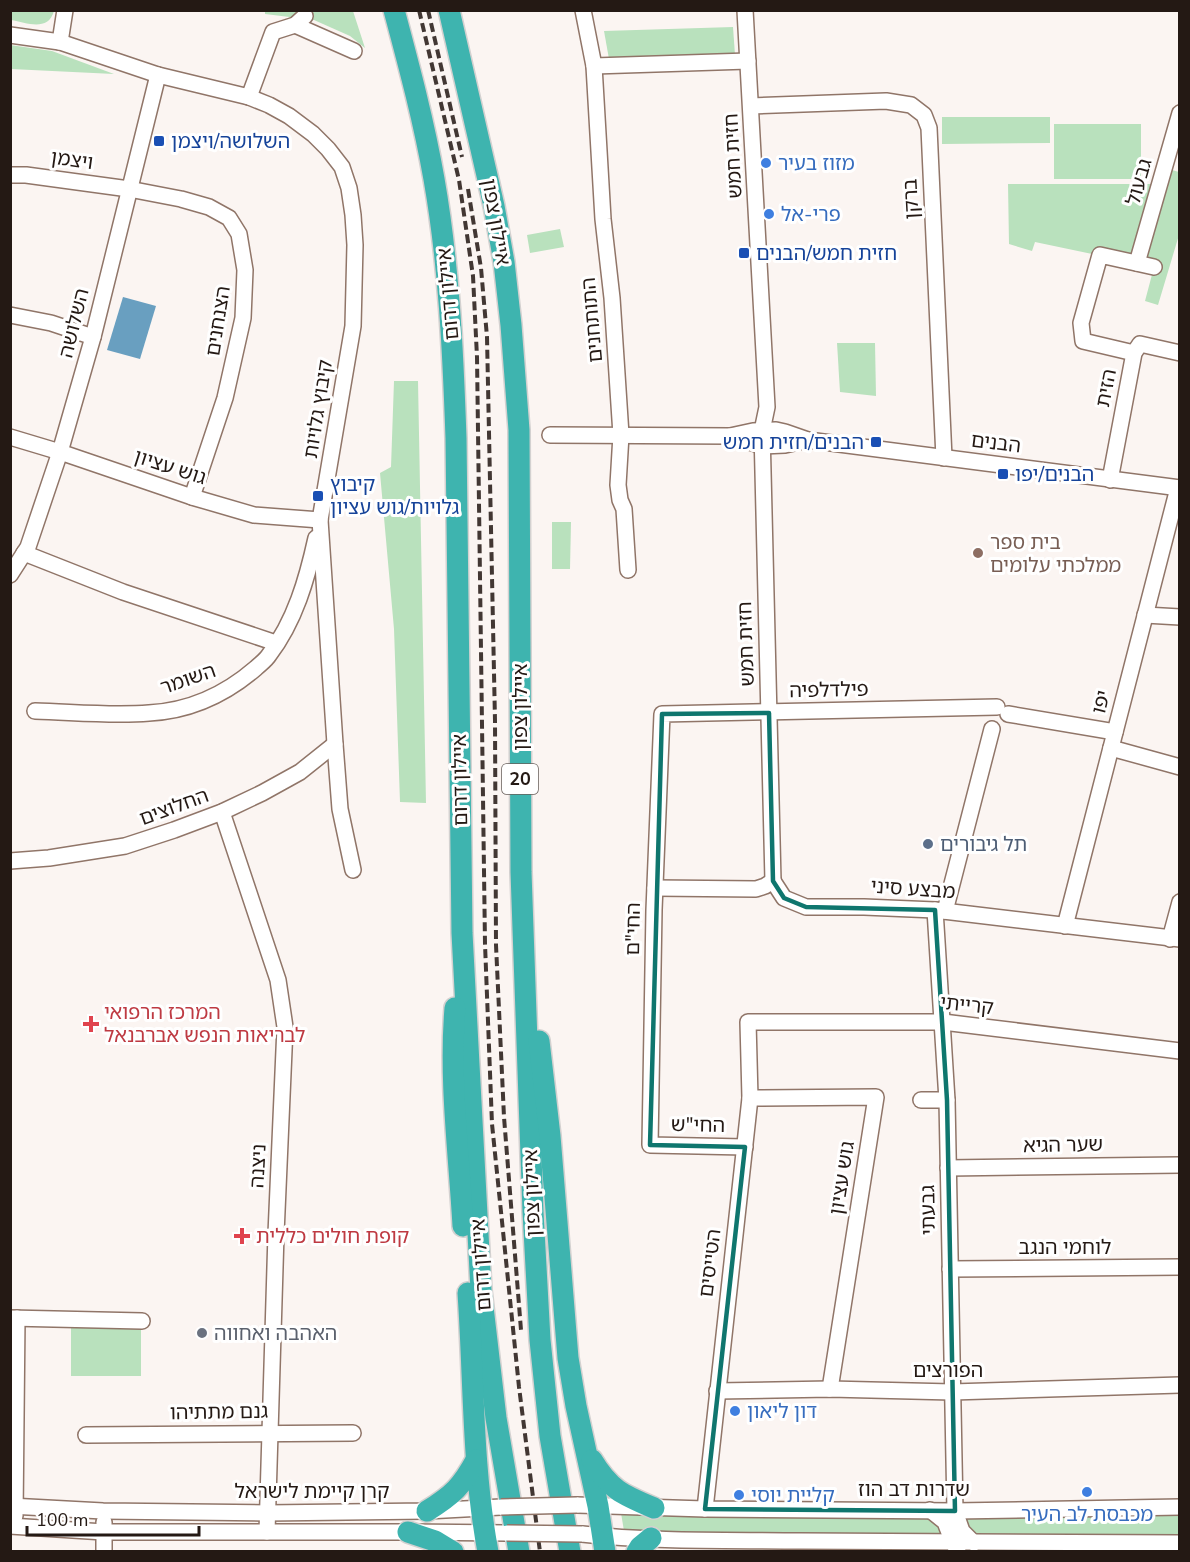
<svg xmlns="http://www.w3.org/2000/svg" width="1190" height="1562" font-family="'Nunito Sans','Noto Sans Hebrew',sans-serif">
  <rect width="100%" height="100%" fill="#fbf5f2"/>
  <!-- green -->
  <g fill="#b9e1bd">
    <path d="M11,10H54V11C48,32 27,23 11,20Z"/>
    <polygon points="265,10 353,11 365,48 350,36 314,20 265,14"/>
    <polygon points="733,27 735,55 609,59 604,31"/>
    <polygon points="10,45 52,51 114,74 11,69"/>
    <polygon points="942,117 1050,117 1050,143 942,144"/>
    <rect x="1054" y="124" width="87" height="55"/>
    <polygon points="1165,168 1179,172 1179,235 1158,305 1145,301 1154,267 1035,242 1032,251 1009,244 1008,184 1160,184"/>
    <polygon points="560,229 564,247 530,253 527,235"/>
    <polygon points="837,343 875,343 876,396 840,392"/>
    <polygon points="394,381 418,381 426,803 400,802 394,629 380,473 391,467"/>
    <polygon points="552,522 571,522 570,569 552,569"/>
    <polygon points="71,1326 141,1327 141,1376 71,1376"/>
    <polygon points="620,1507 930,1510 953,1543 625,1537"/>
    <polygon points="1179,1507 1179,1543 974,1543 955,1511"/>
  </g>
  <!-- water -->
  <polygon fill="#699fc0" points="123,297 156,306 140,359 107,350"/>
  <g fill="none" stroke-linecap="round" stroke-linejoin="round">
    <defs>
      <g id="minor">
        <polyline points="583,10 594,66 603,219 612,298 621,435 618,485 620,500 624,509 628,570"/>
        <polyline points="745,10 767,407 762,431 773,881"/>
        <polyline points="295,25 354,51"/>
        <polyline points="10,35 60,42 158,75 249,97 269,105 289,116 313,134 328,149 342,167 349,188 353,215 355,245 353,326 320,520 335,744 340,809 353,870"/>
        <polyline points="60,42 65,10"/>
        <polyline points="594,66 748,61"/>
        <polyline points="249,97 273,32 295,25 305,16"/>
        <polyline points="751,106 886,101 911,105 924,115 929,128 944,458"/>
        <polyline points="10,175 26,175 129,189 181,199 209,207 229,218 239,234 245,270 243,318 225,398 192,497"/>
        <polyline points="1137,263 1180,113"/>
        <polyline points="10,315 51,323 93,337"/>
        <polyline points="1134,353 1083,341 1081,323 1100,255 1154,267"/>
        <polyline points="550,435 730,436 753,431 776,430 785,432 808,440 1180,488"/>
        <polyline points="730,436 762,446 785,445 808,440"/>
        <polyline points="10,437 60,452 192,497 254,515 320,520"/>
        <polyline points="1110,480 1134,353 1140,344 1180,353"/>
        <polyline points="24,553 123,592 276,643"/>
        <polyline points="10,575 28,547 60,452 93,337 158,75"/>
        <polyline points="1145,615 1180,617"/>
        <path d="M35,711C73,712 111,716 149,713C189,711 226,694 256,668C260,664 266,660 269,655C295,621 307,579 316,538"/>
        <polyline points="1008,714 1115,732"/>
        <polyline points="1111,748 1180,767"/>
        <polyline points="222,812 278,980 285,1027 276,1234 267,1532"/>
        <polyline points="10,861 49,858 125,846 174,830 222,812 262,793 300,772 335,744"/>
        <polyline points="773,881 784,898 806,907 864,907 935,910 1180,939"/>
        <polyline points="655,888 756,889 765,886 773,881"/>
        <polyline points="935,910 947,1100 955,1511 962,1531 974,1543"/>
        <polyline points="945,911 992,729"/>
        <polyline points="1065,926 1178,488"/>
        <polyline points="1170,939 1180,902"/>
        <polyline points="750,1098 876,1097 830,1389"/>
        <polyline points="921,1100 947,1100"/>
        <polyline points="745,1147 650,1145 654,910 662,714 997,707"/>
        <polyline points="948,1168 1180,1165"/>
        <polyline points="950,1269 1180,1267"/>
        <polyline points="10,1318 142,1321"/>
        <polyline points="717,1391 830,1389 952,1392 1180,1385"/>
        <polyline points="86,1435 353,1433"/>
        <polyline points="577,1505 705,1509 955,1511 1180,1507"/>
        <polyline points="10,1506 103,1511 267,1513 427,1511 501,1507"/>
        <polyline points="705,1509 750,1098 748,1022 943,1022 1180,1051"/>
        <polyline points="930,1510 945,1522 953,1543 958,1551"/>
        <polyline points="15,1516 17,1318"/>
        <polyline points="104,1522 104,1552"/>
        <polyline points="10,1526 104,1532 408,1532 507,1533"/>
        <path d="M582,1534C654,1542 728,1540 801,1541C927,1542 1053,1543 1180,1543"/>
      </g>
      <g id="highway">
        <path d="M394,10C409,66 424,122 434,179C449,264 453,352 456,438L462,933L481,1290L496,1418L519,1552"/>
        <polyline points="449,10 494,206 504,262 511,325 519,430 521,872 533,1212 540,1340 550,1436 570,1552"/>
        <path d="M455,1008C449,1080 459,1154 463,1226"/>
        <polyline points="539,1041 550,1136 568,1358 576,1406 598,1506 605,1552"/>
        <path d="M468,1293C474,1379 472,1467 488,1552"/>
        <path d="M592,1460C610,1490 623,1495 654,1508"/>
        <path d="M427,1511C453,1495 462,1486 476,1460"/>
        <polyline points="408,1532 435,1541 453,1552"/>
        <polyline points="637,1552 640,1547 651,1538"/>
      </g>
    </defs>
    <!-- minor casing -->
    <use href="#minor" stroke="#907568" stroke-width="18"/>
    <!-- highway casing -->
    <use href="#highway" stroke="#d3d1d0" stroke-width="24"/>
    <!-- minor -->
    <use href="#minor" stroke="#fff" stroke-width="15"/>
    <!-- highway -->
    <use href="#highway" stroke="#3eb4af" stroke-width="21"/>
    <!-- rail -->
    <g stroke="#423733" stroke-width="4" stroke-dasharray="9 4.5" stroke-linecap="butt">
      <polyline points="419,10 459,180 473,276 477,357 485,944 492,1124 519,1387 540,1552"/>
      <polyline points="428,10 462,157"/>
      <polyline points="468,189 481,268 487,337 495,721 496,945 504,1117 521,1330"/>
    </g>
    <defs>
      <g id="minor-bridge">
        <polyline points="501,1507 577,1505"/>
        <polyline points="507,1533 582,1534"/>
      </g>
    </defs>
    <!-- minor-bridge casing -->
    <use href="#minor-bridge" stroke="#907568" stroke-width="18" stroke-linecap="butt"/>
    <!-- minor-bridge -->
    <use href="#minor-bridge" stroke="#fff" stroke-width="15"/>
  </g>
  <!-- marked area -->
  <path fill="none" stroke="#0f766e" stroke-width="4.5" stroke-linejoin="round" d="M769,713L773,881L784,898L806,907L935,910L947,1100L955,1511L705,1509L745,1147L650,1145L662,714Z"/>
  <!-- markers -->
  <g fill="#1a4fb4" stroke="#fff" stroke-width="2">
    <rect x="153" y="135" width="12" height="12" rx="3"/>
    <rect x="738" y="247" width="12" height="12" rx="3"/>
    <rect x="870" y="436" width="12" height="12" rx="3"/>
    <rect x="997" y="468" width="12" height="12" rx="3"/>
    <rect x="312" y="490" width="12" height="12" rx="3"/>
  </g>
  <g fill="#3f7fe0" stroke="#fff" stroke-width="2">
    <circle cx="766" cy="163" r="6"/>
    <circle cx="769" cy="214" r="6"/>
    <circle cx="735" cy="1411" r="6"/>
    <circle cx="1087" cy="1492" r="6"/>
    <circle cx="739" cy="1495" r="6"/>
  </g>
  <circle fill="#8d6e63" stroke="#fff" stroke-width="2" cx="978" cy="553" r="6"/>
  <circle fill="#5c6f8a" stroke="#fff" stroke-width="2" cx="928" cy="844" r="6"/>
  <g fill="#e0444e" stroke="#fff" stroke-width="2">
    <path d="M88 1015h6v6h6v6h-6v6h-6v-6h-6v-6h6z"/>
    <path d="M239 1227h6v6h6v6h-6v6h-6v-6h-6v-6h6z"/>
  </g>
  <circle fill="#6b7280" stroke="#fff" stroke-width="2" cx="202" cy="1333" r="6"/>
  <g text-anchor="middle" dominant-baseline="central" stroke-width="6" stroke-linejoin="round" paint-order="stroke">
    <!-- shield labels -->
    <rect fill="#fff" stroke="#665e5a" stroke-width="1.5" x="502" y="764" width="36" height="30" rx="4.5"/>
    <g font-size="18" font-weight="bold" fill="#241914">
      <text x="520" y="779">20</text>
    </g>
    <!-- transit labels -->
    <g font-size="20" fill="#164399" stroke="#fff" text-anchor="start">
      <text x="171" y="141">השלושה/ויצמן</text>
      <text x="756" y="253">חזית חמש/הבנים</text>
      <text x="864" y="442" text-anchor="end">הבנים/חזית חמש</text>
      <text x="1015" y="474">הבנים/יפו</text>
      <text x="330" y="484">קיבוץ<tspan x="330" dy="23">גלויות/גוש עציון</tspan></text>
    </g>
    <!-- street labels -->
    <g font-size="20" fill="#241914" stroke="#fff">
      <text transform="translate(733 156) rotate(-93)">חזית חמש</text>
      <text transform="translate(72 160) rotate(8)">ויצמן</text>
      <text transform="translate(1139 182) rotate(-74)">גבעול</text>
      <text transform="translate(911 199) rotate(-93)">ברקן</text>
      <text transform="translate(496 222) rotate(80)">איילון צפון</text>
      <text transform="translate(448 294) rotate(-95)">איילון דרום</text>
      <text transform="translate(592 320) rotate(-95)">התותחנים</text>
      <text transform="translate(218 321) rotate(-81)">הצנחנים</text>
      <text transform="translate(74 323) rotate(-76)">השלושה</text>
      <text transform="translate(1106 388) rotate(-79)">הזית</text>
      <text transform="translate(318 409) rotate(-81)">קיבוץ גלויות</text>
      <text transform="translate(996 443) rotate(7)">הבנים</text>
      <text transform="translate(170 467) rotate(18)">גוש עציון</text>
      <text transform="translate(746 644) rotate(-92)">חזית חמש</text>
      <text transform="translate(188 679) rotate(-19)">השומר</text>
      <text transform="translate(829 690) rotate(-1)">פילדלפיה</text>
      <text transform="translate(1101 702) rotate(-76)">יפו</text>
      <text transform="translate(520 707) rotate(-90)">איילון צפון</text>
      <text transform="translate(460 780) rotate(-91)">איילון דרום</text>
      <text transform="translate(174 807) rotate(-20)">החלוצים</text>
      <text transform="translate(913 889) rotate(4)">מבצע סיני</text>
      <text transform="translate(633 929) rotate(-89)">החי"ם</text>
      <text transform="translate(967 1005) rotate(6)">קרייתי</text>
      <text transform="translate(698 1125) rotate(1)">החי"ש</text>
      <text transform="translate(1063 1145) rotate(-1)">שער הגיא</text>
      <text transform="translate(258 1166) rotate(-87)">ניצנה</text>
      <text transform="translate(842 1178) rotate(-81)">גוש עציון</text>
      <text transform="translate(532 1193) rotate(-92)">איילון צפון</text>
      <text transform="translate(928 1210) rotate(-91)">גבעתי</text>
      <text x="1065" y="1247">לוחמי הנגב</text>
      <text transform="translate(710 1263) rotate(-83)">הטייסים</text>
      <text transform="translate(481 1265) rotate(-94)">איילון דרום</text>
      <text x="948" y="1370">הפורצים</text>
      <text transform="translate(219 1412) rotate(-1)">גנם מתתיהו</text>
      <text x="914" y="1489">שדרות דב הוז</text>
      <text x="312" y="1491">קרן קיימת לישראל</text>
    </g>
    <!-- shop labels -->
    <g font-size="20" fill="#366cbe" stroke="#fff" text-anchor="start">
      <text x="778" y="163">מזוז בעיר</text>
      <text x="781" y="214">פרי-אל</text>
      <text x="747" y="1411">דון ליאון</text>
      <text x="751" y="1495">קליית יוסי</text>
      <text x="1087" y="1514" text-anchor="middle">מכבסת לב העיר</text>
    </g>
    <!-- education labels -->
    <g font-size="20" fill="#785e54" stroke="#fff" text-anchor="start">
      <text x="990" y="542">בית ספר<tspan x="990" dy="23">ממלכתי עלומים</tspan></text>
    </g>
    <!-- service labels -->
    <g font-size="20" fill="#4e5e75" stroke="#fff" text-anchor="start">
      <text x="940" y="844">תל גיבורים</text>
    </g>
    <!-- health labels -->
    <g font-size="20" fill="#be3a42" stroke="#fff" text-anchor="start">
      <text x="104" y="1012">המרכז הרפואי<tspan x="104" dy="23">לבריאות הנפש אברבנאל</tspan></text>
      <text x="256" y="1236">קופת חולים כללית</text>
    </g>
    <!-- worship labels -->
    <g font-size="20" fill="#5b616d" stroke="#fff" text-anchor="start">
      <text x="214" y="1333">האהבה ואחווה</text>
    </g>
  </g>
  <!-- border -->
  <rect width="1190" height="1562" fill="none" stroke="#241914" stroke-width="24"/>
  <!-- scale -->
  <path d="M27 1526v9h172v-9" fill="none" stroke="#241914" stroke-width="3"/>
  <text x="36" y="1526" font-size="18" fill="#241914" stroke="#ffffff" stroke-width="4.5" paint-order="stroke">100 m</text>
</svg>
